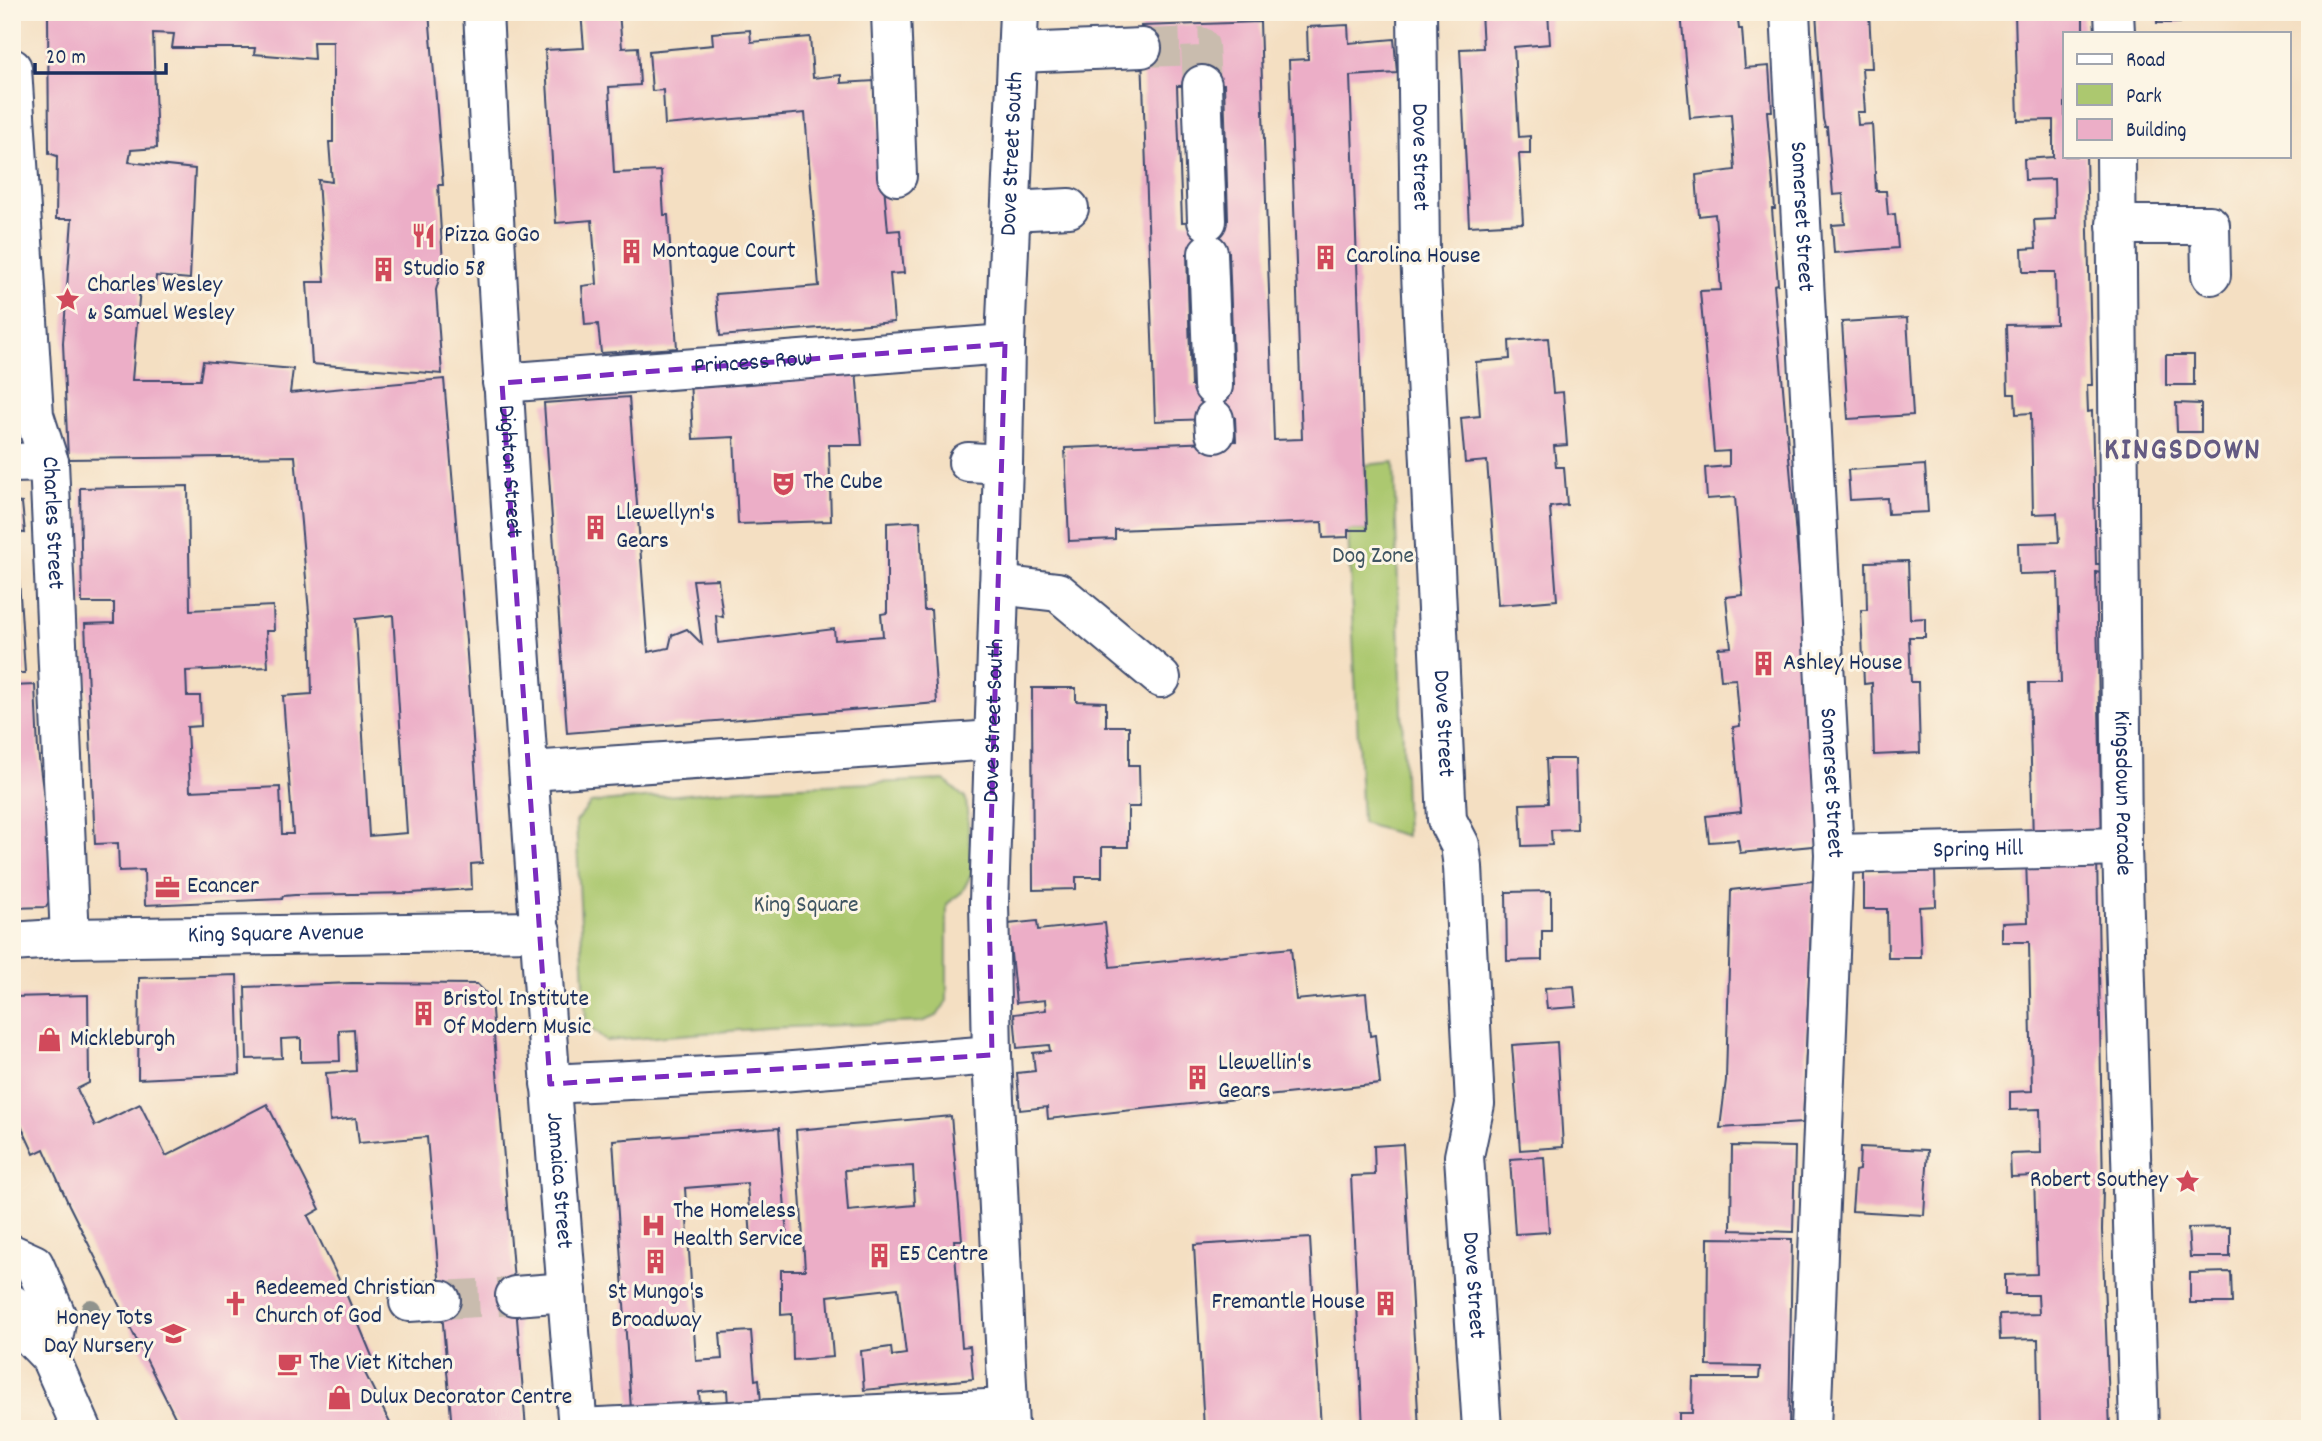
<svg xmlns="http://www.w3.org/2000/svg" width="2322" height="1441" font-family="Dekko,sans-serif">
  <rect width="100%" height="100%" fill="#fcf5e5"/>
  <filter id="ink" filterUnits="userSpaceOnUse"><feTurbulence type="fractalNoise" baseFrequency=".0143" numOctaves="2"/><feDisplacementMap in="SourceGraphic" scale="14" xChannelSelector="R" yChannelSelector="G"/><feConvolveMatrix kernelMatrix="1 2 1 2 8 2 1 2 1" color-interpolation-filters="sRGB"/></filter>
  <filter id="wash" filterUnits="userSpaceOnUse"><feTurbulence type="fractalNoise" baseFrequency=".00686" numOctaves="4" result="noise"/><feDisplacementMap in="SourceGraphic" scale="28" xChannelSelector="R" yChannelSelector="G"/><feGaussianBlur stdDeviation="1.57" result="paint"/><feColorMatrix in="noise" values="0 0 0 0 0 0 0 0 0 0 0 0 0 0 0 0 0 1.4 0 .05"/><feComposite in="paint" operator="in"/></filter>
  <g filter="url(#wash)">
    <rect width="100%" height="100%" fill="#f4dfc2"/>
    <!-- green -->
    <g fill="#acc86f" stroke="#647c66" stroke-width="2">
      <polygon points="1394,462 1406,836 1362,823 1348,530 1366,530 1365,465"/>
      <polygon points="944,780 966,799 972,873 962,892 947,904 947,1001 937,1016 921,1022 766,1028 606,1041 586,1025 576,822 591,803 753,788"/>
    </g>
    <g id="blocks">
      <!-- building -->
      <g fill="#ecaec7" fill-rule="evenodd">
        <path d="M48,12H429L443,185H438L443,263L436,290L442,374L312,364L307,282H325L318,180L332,182L329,142H333V42H313L314,59L254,54L255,48H172L174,34L153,33L157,148L131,150L129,162L195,169L190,279L156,276L155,289L140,288L132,380H200L203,361L293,369L290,393L444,379L466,641L482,863L471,864L472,889L411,893L295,895L283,896L282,899L145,905L144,870L119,871L118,843L95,844L85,624L114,623V603H82L80,488L188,486L190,610L273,606L274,631H266L268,667L186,671L187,696H200L201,726L187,727L190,791L280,787L282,834H293L283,696L312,694L310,623L295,456L68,459L63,343L72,219H56L57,156L49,153ZM393,615L407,833L369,836L356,619Z"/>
        <polygon points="581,12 619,12 622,48 638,47 640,85 609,87 614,173 661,171 664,215 668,215 677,348 601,353 598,324 585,325 582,286 597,284 592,220 556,223 545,50 584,48"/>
        <polygon points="1481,12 1548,12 1550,44 1514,47 1519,137 1530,136 1530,154 1519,154 1523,223 1469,226 1460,49 1483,48"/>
        <polygon points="1681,12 1737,12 1739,29 1742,29 1745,68 1769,66 1772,111 1767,111 1775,209 1772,209 1778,284 1774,285 1823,845 1740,853 1738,840 1709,842 1706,816 1741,812 1733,727 1740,726 1736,679 1721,680 1718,648 1731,647 1726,597 1743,595 1735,497 1707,499 1705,468 1729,466 1729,451 1714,452 1700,291 1721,290 1715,214 1699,216 1696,175 1735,170 1731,114 1690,118"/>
        <polygon points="1816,12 1869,12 1872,68 1862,68 1865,112 1857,112 1858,125 1872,124 1876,191 1886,191 1888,215 1895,214 1898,248 1834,253 1832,225 1845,224 1843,194 1833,195 1827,127 1825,127 1823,119"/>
        <polygon points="2015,12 2083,12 2083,33 2065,33 2065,156 2086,156 2092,385 2087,385 2088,412 2092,411 2096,564 2100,564 2100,573 2096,572 2102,839 2033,841 2029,683 2061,683 2058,573 2019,574 2018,543 2059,542 2057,513 2033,514 2031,413 2016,414 2015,394 2008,394 2006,325 2056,324 2055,272 2023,272 2022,249 2036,248 2034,220 2055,219 2054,179 2025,180 2024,159 2053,157 2053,120 2018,121"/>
        <rect x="2157" y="12" width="23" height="11"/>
        <path d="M1260,22L1274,440L1302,439L1289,60L1308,59L1307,27L1348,25L1349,43L1394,39L1397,73L1350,76L1367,530H1348V537L1323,538L1322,522L1115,530V539L1069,541L1065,448L1236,441L1235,418L1155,421L1141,26ZM1224,84L1228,220L1182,222L1177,86ZM1229,252L1234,385L1191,386L1187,254Z"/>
        <polygon points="750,30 751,42 810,37 813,78 841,75 841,83 875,81 888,231 900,230 904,273 890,274 894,322 720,336 716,294 819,286 805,113 665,125 663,90 652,91 649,51 713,45 712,33"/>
        <polygon points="1907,318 1913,415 1848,419 1842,322"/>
        <polygon points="1548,338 1553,393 1563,392 1567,445 1554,446 1556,467 1564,467 1567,505 1550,507 1557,600 1498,605 1487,461 1465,463 1461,418 1480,416 1476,362 1510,359 1509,341"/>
        <rect x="2166" y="355" width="28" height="30"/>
        <polygon points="856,369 862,445 829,445 831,521 738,524 734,437 693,439 690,379"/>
        <polygon points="629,397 648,652 669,648 672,635 687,629 702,644 693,580 718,579 723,617 716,615 718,643 834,629 835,640 883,636 881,614 887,613 887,523 920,521 924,610 931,610 937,703 567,733 544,403"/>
        <polygon points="2176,403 2201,404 2201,432 2177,432"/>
        <polygon points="1925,465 1928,512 1888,514 1887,498 1850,500 1848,470"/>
        <polygon points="12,502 22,503 25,533 16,532 25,673 12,673"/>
        <polygon points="1908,561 1910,619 1925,618 1925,637 1909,637 1911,682 1918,682 1920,753 1874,755 1872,683 1864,684 1861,610 1867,610 1866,562"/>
        <polygon points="35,685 38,751 48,829 52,896 46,907 12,908 12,686"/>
        <polygon points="1032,688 1076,688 1076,701 1106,702 1106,726 1129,726 1129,765 1139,765 1140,807 1128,807 1128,847 1102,847 1102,877 1076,877 1076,889 1033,890"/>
        <polygon points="1546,759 1575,759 1577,829 1551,830 1552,845 1522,846 1520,804 1548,803"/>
        <polygon points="2097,856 2103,1189 2102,1230 2110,1429 2040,1429 2038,1339 2000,1340 1999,1315 2039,1314 2038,1295 2005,1295 2005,1275 2037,1274 2034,1176 2011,1177 2010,1154 2041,1153 2040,1109 2010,1110 2010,1092 2032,1091 2029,942 2002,942 2002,923 2028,922 2026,858"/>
        <polygon points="1935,870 1936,906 1919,907 1921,958 1888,958 1887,909 1864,909 1864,873"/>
        <polygon points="1813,881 1803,1123 1720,1128 1726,1080 1731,890"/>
        <polygon points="1551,891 1551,931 1542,931 1542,960 1507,961 1506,892"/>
        <polygon points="1037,921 1038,930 1105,923 1110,967 1291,948 1296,1000 1366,993 1370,1036 1375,1035 1380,1084 1048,1119 1047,1107 1020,1110 1017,1073 1035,1071 1033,1053 1050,1051 1049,1045 1017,1048 1014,1014 1046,1010 1045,1000 1016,1003 1008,924"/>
        <polygon points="237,975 240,1074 138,1079 139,978"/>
        <polygon points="352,983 477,984 491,998 526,1429 452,1429 427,1137 359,1143 356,1118 330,1121 326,1073 356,1071 354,1029 339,1030 340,1061 301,1062 301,1038 281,1039 282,1058 247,1059 245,987"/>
        <polygon points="1574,986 1576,1007 1547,1009 1545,988"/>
        <polygon points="88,995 89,1083 77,1089 95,1126 140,1104 166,1156 267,1104 320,1209 308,1216 347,1296 374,1361 362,1367 393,1429 181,1429 69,1205 44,1149 34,1154 12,1106 12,997"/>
        <polygon points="1557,1042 1563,1147 1520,1150 1512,1045"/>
        <path d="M951,1116L962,1240H954L962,1347L970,1346L973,1379L864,1390L861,1351L891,1347L892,1356L906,1354L898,1288L828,1296L833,1357L793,1360L792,1314L781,1315V1270H805L796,1130ZM913,1166L915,1205L848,1211L845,1170Z"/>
        <polygon points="779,1128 787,1237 751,1239 747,1183 685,1188 696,1361 722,1359 720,1333 751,1331 755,1380 759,1379 761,1402 728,1405 727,1390 699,1392 700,1404 631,1409 613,1140"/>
        <polygon points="1403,1144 1419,1429 1363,1429 1351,1176 1375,1175 1374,1146"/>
        <polygon points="1732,1146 1795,1147 1793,1232 1731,1230"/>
        <polygon points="1860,1147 1928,1150 1924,1215 1852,1211 1855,1171 1859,1170"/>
        <polygon points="1544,1157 1549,1232 1515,1234 1510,1159"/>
        <polygon points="2230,1227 2230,1257 2190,1257 2188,1228"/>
        <polygon points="1310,1238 1321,1429 1204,1429 1194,1245"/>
        <polygon points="1708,1238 1792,1239 1789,1429 1679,1429 1679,1413 1692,1413 1693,1378 1759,1378 1760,1367 1707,1366"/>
        <polygon points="2231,1272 2232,1303 2190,1303 2190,1273"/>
      </g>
    </g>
  </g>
  <g filter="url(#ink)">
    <use href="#blocks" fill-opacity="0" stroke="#3c496d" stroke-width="2"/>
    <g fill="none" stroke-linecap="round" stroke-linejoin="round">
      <!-- minor-tunnel -->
      <g stroke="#c9bcae" stroke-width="38" stroke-dasharray="38 19" stroke-linecap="butt">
        <polyline points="1142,48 1200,46 1202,85"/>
        <polyline points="441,1300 515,1296"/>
      </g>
      <defs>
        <g id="minor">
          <polyline points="891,12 897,176"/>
          <path id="s1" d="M1417,12L1420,252L1447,820L1460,845L1463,867L1475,1104L1464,1156L1482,1429"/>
          <path id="s2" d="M1790,12L1834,854L1811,1429"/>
          <polyline points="2114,12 2115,33"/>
          <polyline points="1018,53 1142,48"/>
          <path id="s3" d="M12,68L34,415L49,462L70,938"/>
          <polyline points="1202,85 1207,221"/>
          <path id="s4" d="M2116,156L2122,847L2139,1429"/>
          <polyline points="1011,211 1069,208"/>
          <polyline points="2116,225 2210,225 2211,275"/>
          <polyline points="1208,253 1213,386"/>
          <path id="s5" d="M502,383L1005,344"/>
          <polyline points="1214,419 1215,433"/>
          <polyline points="968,462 1003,464"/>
          <polyline points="12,463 49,462"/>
          <polyline points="999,585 1058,592 1161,678"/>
          <polyline points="530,771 994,740"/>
          <path id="s6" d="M1834,854L2122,847"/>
          <path id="s7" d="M12,942L70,938L541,931"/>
          <polyline points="550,1084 768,1073 992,1055"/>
          <polyline points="515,1296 567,1292"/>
          <polyline points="409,1302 441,1300"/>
          <polyline points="578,1428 1008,1408"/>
          <path id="s8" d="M1009,1429L992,1055L989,902L1003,464L1005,344L1019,12"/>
        </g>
        <g id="major">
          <path id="s9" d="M483,12C507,485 539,957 578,1429"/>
          <polyline points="12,1254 34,1264 57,1317 50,1357"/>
          <polyline points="12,1304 26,1332 50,1357 82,1429"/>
        </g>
      </defs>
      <!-- minor casing -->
      <use href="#minor" stroke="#3c496d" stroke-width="42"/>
      <!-- major casing -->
      <use href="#major" stroke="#3c496d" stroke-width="42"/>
      <!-- minor -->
      <use href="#minor" stroke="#fff" stroke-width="38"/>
      <!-- major -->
      <use href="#major" stroke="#fff" stroke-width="38"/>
    </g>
    <!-- trees -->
    <circle fill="#90938d" cx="91" cy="1309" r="10"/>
  </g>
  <!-- marked area -->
  <path fill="none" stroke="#7b2cbf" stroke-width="5" stroke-dasharray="14 9" stroke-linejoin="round" d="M1005,344L989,902L992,1055L550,1084L502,383Z"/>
  <!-- icons -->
  <defs>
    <symbol id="restaurant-bare" viewBox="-9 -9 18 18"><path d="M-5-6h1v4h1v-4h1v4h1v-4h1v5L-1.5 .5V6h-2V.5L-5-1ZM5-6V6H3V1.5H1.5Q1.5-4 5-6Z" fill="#d1495b" stroke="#fcf5e5" stroke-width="2.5" paint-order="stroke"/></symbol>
    <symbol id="building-bare" viewBox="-9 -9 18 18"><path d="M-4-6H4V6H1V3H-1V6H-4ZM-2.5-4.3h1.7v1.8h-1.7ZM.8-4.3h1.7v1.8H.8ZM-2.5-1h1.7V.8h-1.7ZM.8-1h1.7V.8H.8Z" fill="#d1495b" stroke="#fcf5e5" stroke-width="2.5" paint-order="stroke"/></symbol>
    <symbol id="sight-bare" viewBox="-9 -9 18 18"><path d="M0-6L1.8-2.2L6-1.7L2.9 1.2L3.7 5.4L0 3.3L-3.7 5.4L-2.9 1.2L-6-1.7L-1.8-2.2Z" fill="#d1495b" stroke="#fcf5e5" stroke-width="2.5" paint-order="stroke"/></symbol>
    <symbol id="theatre-bare" viewBox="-9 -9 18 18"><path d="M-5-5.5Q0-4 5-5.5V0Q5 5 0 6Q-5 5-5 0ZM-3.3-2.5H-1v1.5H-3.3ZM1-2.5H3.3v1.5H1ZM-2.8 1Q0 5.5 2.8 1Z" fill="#d1495b" stroke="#fcf5e5" stroke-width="2.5" paint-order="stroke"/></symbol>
    <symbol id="office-bare" viewBox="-9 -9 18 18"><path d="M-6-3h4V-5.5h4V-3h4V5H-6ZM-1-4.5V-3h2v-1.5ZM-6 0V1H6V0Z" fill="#d1495b" stroke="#fcf5e5" stroke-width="2.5" paint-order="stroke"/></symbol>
    <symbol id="shop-bare" viewBox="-9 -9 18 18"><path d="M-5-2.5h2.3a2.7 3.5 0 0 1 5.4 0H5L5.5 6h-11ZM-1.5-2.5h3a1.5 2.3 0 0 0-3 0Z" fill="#d1495b" stroke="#fcf5e5" stroke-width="2.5" paint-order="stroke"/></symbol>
    <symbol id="hospital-bare" viewBox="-9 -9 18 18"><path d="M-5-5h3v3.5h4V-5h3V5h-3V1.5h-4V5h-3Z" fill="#d1495b" stroke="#fcf5e5" stroke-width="2.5" paint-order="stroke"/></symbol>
    <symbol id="church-bare" viewBox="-9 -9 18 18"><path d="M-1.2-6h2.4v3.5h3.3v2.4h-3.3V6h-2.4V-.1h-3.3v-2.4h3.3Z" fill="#d1495b" stroke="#fcf5e5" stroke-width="2.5" paint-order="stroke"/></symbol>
    <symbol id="school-bare" viewBox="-9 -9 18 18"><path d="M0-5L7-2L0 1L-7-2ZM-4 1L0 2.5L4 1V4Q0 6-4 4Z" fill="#d1495b" stroke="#fcf5e5" stroke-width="2.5" paint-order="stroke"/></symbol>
    <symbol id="cafe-bare" viewBox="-9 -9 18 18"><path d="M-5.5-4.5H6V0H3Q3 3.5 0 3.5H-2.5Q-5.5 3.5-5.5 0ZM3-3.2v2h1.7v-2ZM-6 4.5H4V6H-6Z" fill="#d1495b" stroke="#fcf5e5" stroke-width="2.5" paint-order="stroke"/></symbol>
  </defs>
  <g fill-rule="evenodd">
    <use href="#restaurant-bare" x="406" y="218" width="35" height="35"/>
    <use href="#building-bare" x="614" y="234" width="35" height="35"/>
    <use href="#building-bare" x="1308" y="240" width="35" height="35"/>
    <use href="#building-bare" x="366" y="252" width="35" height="35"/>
    <use href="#sight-bare" x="50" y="282" width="35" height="35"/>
    <use href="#theatre-bare" x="766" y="466" width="35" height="35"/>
    <use href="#building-bare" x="578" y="510" width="35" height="35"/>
    <use href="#building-bare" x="1746" y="646" width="35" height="35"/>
    <use href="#office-bare" x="150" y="870" width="35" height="35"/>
    <use href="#building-bare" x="406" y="996" width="35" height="35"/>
    <use href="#shop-bare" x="32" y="1022" width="35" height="35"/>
    <use href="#building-bare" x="1180" y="1060" width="35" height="35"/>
    <use href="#sight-bare" x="2170" y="1164" width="35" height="35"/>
    <use href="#hospital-bare" x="636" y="1208" width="35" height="35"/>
    <use href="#building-bare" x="862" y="1238" width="35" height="35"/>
    <use href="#building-bare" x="638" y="1244" width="35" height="35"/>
    <use href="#church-bare" x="218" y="1286" width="35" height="35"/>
    <use href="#building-bare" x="1368" y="1286" width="35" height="35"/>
    <use href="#school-bare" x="156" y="1316" width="35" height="35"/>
    <use href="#cafe-bare" x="272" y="1346" width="35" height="35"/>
    <use href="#shop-bare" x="322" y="1380" width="35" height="35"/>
  </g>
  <g text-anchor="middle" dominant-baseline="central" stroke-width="6" stroke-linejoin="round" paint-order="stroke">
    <!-- street labels -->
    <g font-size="24" fill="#1b2f5e" stroke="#fcf5e5">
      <text stroke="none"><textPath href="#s8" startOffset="1276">Dove Street South</textPath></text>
      <text stroke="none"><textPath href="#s1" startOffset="145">Dove Street</textPath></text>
      <text stroke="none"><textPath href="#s2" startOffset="205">Somerset Street</textPath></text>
      <text stroke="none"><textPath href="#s5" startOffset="252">Princess Row</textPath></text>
      <text stroke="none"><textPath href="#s9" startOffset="460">Dighton Street</textPath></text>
      <text stroke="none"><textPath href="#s3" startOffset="458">Charles Street</textPath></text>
      <text stroke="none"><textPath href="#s8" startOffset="709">Dove Street South</textPath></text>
      <text stroke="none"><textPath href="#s1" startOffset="712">Dove Street</textPath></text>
      <text stroke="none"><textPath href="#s2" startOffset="772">Somerset Street</textPath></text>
      <text stroke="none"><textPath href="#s4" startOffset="637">Kingsdown Parade</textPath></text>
      <text stroke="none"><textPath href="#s6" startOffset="144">Spring Hill</textPath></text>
      <text stroke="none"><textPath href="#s7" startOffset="264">King Square Avenue</textPath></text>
      <text stroke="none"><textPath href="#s9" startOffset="1171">Jamaica Street</textPath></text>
      <text stroke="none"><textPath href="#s1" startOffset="1279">Dove Street</textPath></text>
    </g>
    <!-- poi labels -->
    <g font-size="24" fill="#1b2f5e" stroke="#fcf5e5" text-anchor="start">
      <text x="444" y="236">Pizza GoGo</text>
      <text x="652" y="252">Montague Court</text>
      <text x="1346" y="257">Carolina House</text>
      <text x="403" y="270">Studio 58</text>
      <text x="87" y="286">Charles Wesley<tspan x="87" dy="28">&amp; Samuel Wesley</tspan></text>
      <text x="803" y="483">The Cube</text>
      <text x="616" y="514">Llewellyn's<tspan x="616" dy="28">Gears</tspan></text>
      <text x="1783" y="664">Ashley House</text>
      <text x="187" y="887">Ecancer</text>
      <text x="443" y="1000">Bristol Institute<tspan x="443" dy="28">Of Modern Music</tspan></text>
      <text x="70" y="1040">Mickleburgh</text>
      <text x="1218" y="1064">Llewellin's<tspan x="1218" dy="28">Gears</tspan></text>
      <text x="2168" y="1181" text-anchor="end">Robert Southey</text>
      <text x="673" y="1212">The Homeless<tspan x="673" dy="28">Health Service</tspan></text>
      <text x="899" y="1255">E5 Centre</text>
      <text x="255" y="1289">Redeemed Christian<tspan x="255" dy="28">Church of God</tspan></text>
      <text x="656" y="1293" text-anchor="middle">St Mungo's<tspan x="656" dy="28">Broadway</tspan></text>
      <text x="1365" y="1303" text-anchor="end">Fremantle House</text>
      <text x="153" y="1319" text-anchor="end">Honey Tots<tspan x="153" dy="28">Day Nursery</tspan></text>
      <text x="309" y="1364">The Viet Kitchen</text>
      <text x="360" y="1398">Dulux Decorator Centre</text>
    </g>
    <!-- park labels -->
    <g font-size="24" fill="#3f5562" stroke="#fcf5e5">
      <text x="1373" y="557">Dog Zone</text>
      <text x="806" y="906">King Square</text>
    </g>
    <!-- district labels -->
    <g font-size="32" font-weight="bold" letter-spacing="2" fill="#645b83" stroke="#fcf5e5">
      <text x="2183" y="452">KINGSDOWN</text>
    </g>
  </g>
  <!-- margin -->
  <rect width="2322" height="1441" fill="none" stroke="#fcf5e5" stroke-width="42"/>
  <!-- legend -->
  <rect x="2063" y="32" width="228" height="126" fill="#fcf5e5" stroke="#a2a6af" stroke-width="2"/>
  <rect x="2077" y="54" width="35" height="10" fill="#ffffff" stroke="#a2a6af" stroke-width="2"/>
  <text x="2126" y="66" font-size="21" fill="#1b2f5e">Road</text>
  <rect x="2077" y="84" width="35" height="21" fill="#acc86f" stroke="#a2a6af" stroke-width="2"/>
  <text x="2126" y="102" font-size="21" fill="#1b2f5e">Park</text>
  <rect x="2077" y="119" width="35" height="21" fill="#ecaec7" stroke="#a2a6af" stroke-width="2"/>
  <text x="2126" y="136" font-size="21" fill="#1b2f5e">Building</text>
  <!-- scale -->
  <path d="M35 63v10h131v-10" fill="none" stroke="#1b2f5e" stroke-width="3.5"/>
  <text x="46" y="63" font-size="21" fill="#1b2f5e" stroke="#fcf5e5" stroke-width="5" paint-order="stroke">20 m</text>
</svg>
